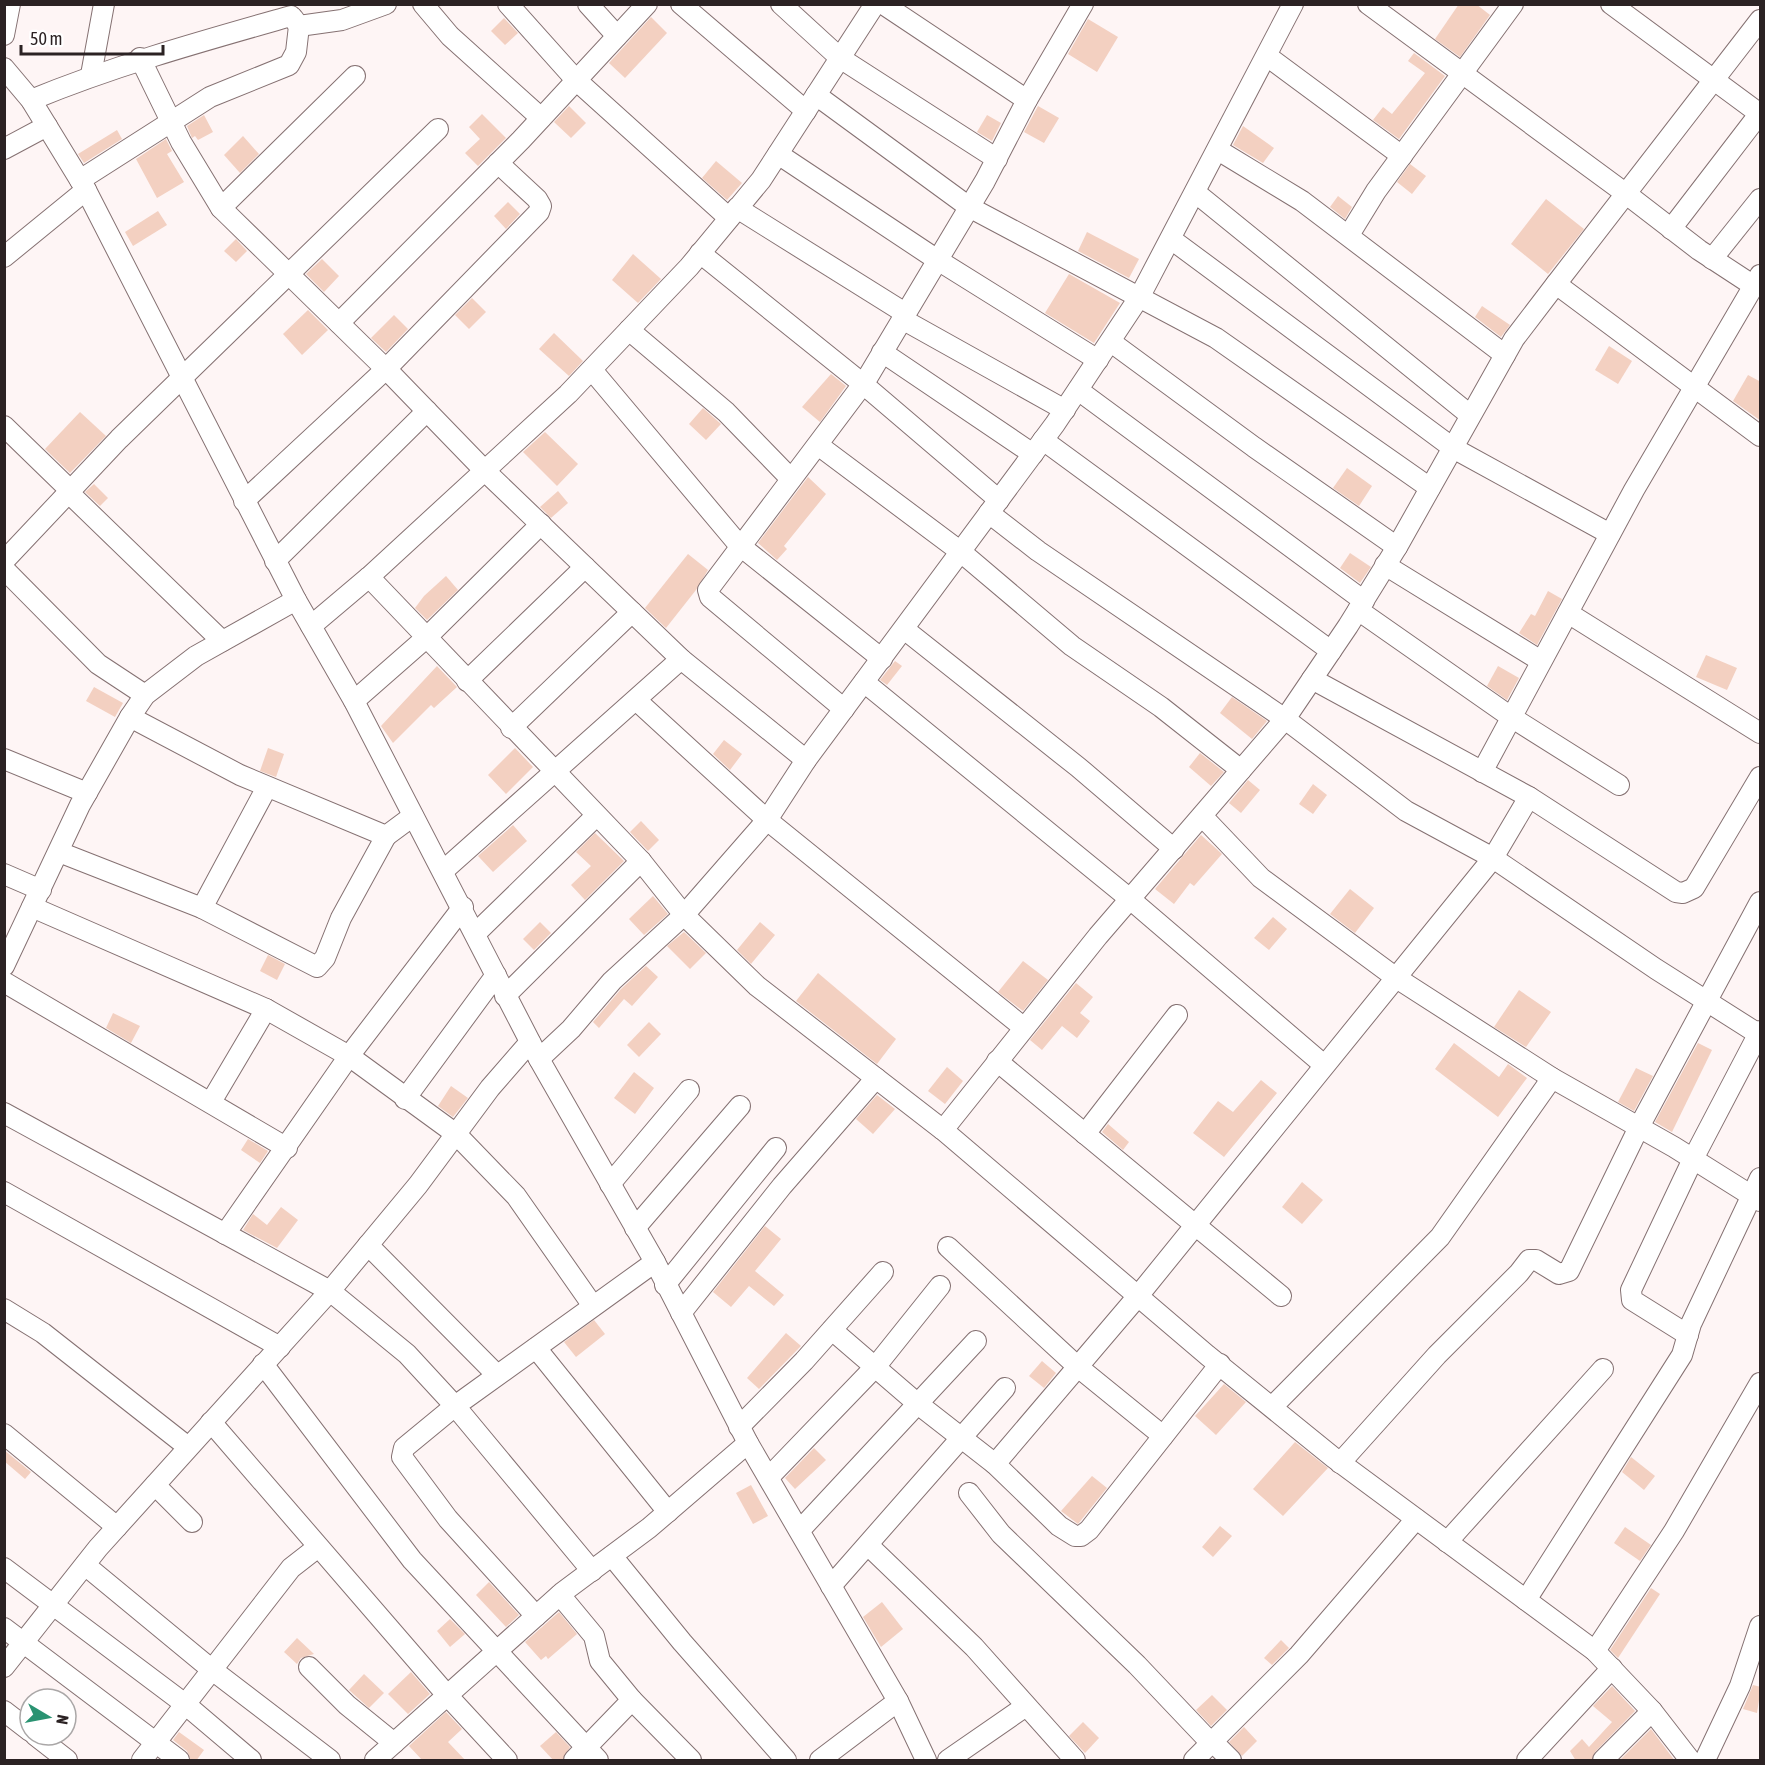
<svg xmlns="http://www.w3.org/2000/svg" width="1765" height="1765" font-family="'Asap Condensed',sans-serif">
  <rect width="100%" height="100%" fill="#fef5f5"/>
  <!-- building -->
  <g fill="#f3d0c1">
    <polygon points="1459,4 1476,4 1490,15 1460,57 1435,39"/>
    <polygon points="651,17 667,33 625,78 609,63"/>
    <polygon points="504,18 518,33 505,45 491,31"/>
    <polygon points="1088,19 1118,37 1097,72 1068,54"/>
    <polygon points="1414,53 1445,76 1399,139 1373,120 1383,107 1392,114 1425,73 1408,61"/>
    <polygon points="569,106 586,123 571,138 554,122"/>
    <polygon points="1038,106 1059,118 1044,143 1024,132"/>
    <polygon points="482,114 506,138 478,166 465,153 480,139 469,127"/>
    <polygon points="204,115 213,132 198,140 195,136 192,138 187,126"/>
    <polygon points="987,115 1001,123 992,141 977,132"/>
    <polygon points="1243,126 1274,148 1263,163 1233,145"/>
    <polygon points="117,130 122,139 84,163 78,154"/>
    <polygon points="243,136 259,154 240,173 224,155"/>
    <polygon points="166,139 172,151 167,154 184,182 157,198 136,159"/>
    <polygon points="716,161 742,183 727,200 702,178"/>
    <polygon points="1410,164 1426,176 1412,194 1397,182"/>
    <polygon points="1338,196 1352,207 1345,219 1330,207"/>
    <polygon points="1546,199 1584,229 1548,274 1511,244"/>
    <polygon points="508,202 520,214 506,229 494,216"/>
    <polygon points="158,211 167,225 133,246 125,232"/>
    <polygon points="1087,232 1139,259 1129,278 1078,251"/>
    <polygon points="236,239 247,251 236,262 224,251"/>
    <polygon points="633,254 661,279 638,303 612,280"/>
    <polygon points="322,259 339,276 324,292 306,274"/>
    <polygon points="1069,274 1120,303 1094,343 1045,313"/>
    <polygon points="472,298 486,312 469,329 455,315"/>
    <polygon points="1482,306 1510,325 1501,337 1475,317"/>
    <polygon points="308,310 328,330 302,355 283,334"/>
    <polygon points="394,315 408,329 386,352 371,338"/>
    <polygon points="554,333 583,361 569,376 539,349"/>
    <polygon points="1609,346 1632,361 1618,384 1595,370"/>
    <polygon points="831,374 846,386 820,422 802,407"/>
    <polygon points="1748,375 1761,382 1761,421 1733,401"/>
    <polygon points="703,408 721,424 706,440 689,424"/>
    <polygon points="80,412 106,436 70,473 45,449"/>
    <polygon points="545,432 578,464 557,486 523,452"/>
    <polygon points="1347,468 1372,486 1359,506 1333,488"/>
    <polygon points="808,477 826,494 784,546 787,549 777,560 758,543"/>
    <polygon points="94,484 108,498 100,506 85,492"/>
    <polygon points="558,491 568,503 551,518 540,507"/>
    <polygon points="1350,553 1371,567 1360,583 1340,568"/>
    <polygon points="688,554 708,570 696,590 666,628 645,608"/>
    <polygon points="446,576 458,590 427,620 415,608 424,596"/>
    <polygon points="1548,591 1562,599 1537,645 1519,633 1531,614 1535,616"/>
    <polygon points="1706,655 1737,668 1727,690 1696,677"/>
    <polygon points="895,661 902,666 887,685 880,680"/>
    <polygon points="437,666 457,687 434,708 431,705 393,743 381,726"/>
    <polygon points="1498,666 1519,678 1507,700 1487,686"/>
    <polygon points="94,687 123,703 115,717 86,701"/>
    <polygon points="1232,697 1267,721 1252,739 1220,713"/>
    <polygon points="724,740 742,754 730,770 713,754"/>
    <polygon points="268,748 284,754 276,777 260,771"/>
    <polygon points="515,748 533,767 506,794 488,775"/>
    <polygon points="1200,753 1224,772 1211,786 1189,767"/>
    <polygon points="1248,780 1260,790 1241,813 1229,803"/>
    <polygon points="1313,784 1327,795 1313,814 1299,804"/>
    <polygon points="641,821 659,840 648,851 630,832"/>
    <polygon points="513,825 527,841 493,872 478,856"/>
    <polygon points="595,833 624,861 585,900 571,885 591,866 576,852"/>
    <polygon points="1201,835 1222,854 1194,886 1190,883 1174,904 1155,889"/>
    <polygon points="1350,889 1374,908 1355,933 1330,914"/>
    <polygon points="653,896 668,914 644,935 629,919"/>
    <polygon points="1273,917 1287,929 1269,950 1254,938"/>
    <polygon points="540,922 551,933 534,950 523,939"/>
    <polygon points="760,922 775,935 751,964 737,950"/>
    <polygon points="684,932 706,953 690,969 667,946"/>
    <polygon points="268,955 285,964 277,980 260,971"/>
    <polygon points="1023,961 1048,980 1023,1011 998,992"/>
    <polygon points="646,966 658,977 632,1006 624,999 599,1028 593,1022 621,989"/>
    <polygon points="818,973 896,1039 877,1064 796,1001"/>
    <polygon points="1076,983 1093,997 1080,1013 1090,1021 1077,1038 1062,1026 1042,1050 1030,1040"/>
    <polygon points="1519,990 1551,1012 1526,1047 1494,1027"/>
    <polygon points="113,1013 140,1026 131,1043 106,1028"/>
    <polygon points="649,1022 661,1034 639,1057 627,1045"/>
    <polygon points="1454,1043 1499,1077 1508,1064 1527,1078 1498,1117 1435,1069"/>
    <polygon points="1698,1043 1712,1050 1672,1132 1655,1122"/>
    <polygon points="947,1067 963,1081 945,1104 928,1091"/>
    <polygon points="1636,1068 1653,1076 1634,1111 1618,1102"/>
    <polygon points="634,1072 654,1088 635,1114 614,1098"/>
    <polygon points="1261,1080 1277,1093 1224,1157 1193,1133 1218,1101 1233,1112"/>
    <polygon points="451,1086 468,1098 453,1117 438,1106"/>
    <polygon points="877,1095 895,1109 873,1134 856,1119"/>
    <polygon points="1108,1124 1129,1142 1123,1150 1102,1132"/>
    <polygon points="248,1139 268,1151 260,1163 241,1150"/>
    <polygon points="1302,1182 1323,1200 1302,1224 1282,1207"/>
    <polygon points="281,1207 298,1220 277,1248 243,1230 253,1214 267,1225"/>
    <polygon points="765,1226 781,1239 755,1271 784,1295 774,1306 749,1286 731,1307 713,1292"/>
    <polygon points="594,1320 605,1334 576,1357 564,1342"/>
    <polygon points="786,1333 801,1346 759,1389 747,1378"/>
    <polygon points="1042,1361 1056,1373 1044,1388 1029,1376"/>
    <polygon points="1224,1384 1246,1402 1216,1435 1195,1416"/>
    <polygon points="1295,1442 1328,1468 1283,1516 1253,1489"/>
    <polygon points="814,1448 826,1460 795,1489 785,1478"/>
    <polygon points="4,1450 31,1472 25,1479 4,1461"/>
    <polygon points="1631,1457 1655,1476 1644,1490 1622,1472"/>
    <polygon points="1092,1476 1107,1488 1078,1524 1061,1511"/>
    <polygon points="751,1485 768,1516 753,1524 736,1493"/>
    <polygon points="1220,1526 1232,1536 1213,1557 1202,1547"/>
    <polygon points="1625,1527 1651,1545 1640,1561 1614,1543"/>
    <polygon points="489,1582 519,1615 506,1627 476,1595"/>
    <polygon points="1651,1588 1660,1594 1618,1658 1610,1650"/>
    <polygon points="882,1602 903,1629 881,1647 863,1617"/>
    <polygon points="559,1612 577,1634 548,1659 546,1656 541,1660 525,1642"/>
    <polygon points="450,1619 465,1634 450,1647 437,1631"/>
    <polygon points="297,1638 314,1654 301,1658 297,1664 284,1652"/>
    <polygon points="1281,1640 1289,1648 1272,1665 1264,1658"/>
    <polygon points="411,1672 430,1694 408,1714 388,1694"/>
    <polygon points="364,1674 384,1693 369,1708 349,1690"/>
    <polygon points="1753,1685 1761,1687 1757,1713 1743,1709"/>
    <polygon points="1612,1686 1635,1711 1595,1752 1591,1761 1576,1761 1570,1751 1582,1739 1589,1747 1612,1722 1593,1706"/>
    <polygon points="1212,1695 1227,1710 1211,1726 1196,1710"/>
    <polygon points="446,1712 462,1729 448,1742 466,1761 423,1761 409,1746"/>
    <polygon points="1083,1722 1099,1738 1085,1753 1069,1736"/>
    <polygon points="1244,1727 1257,1741 1242,1756 1229,1742"/>
    <polygon points="1651,1729 1675,1761 1619,1761"/>
    <polygon points="179,1732 204,1750 196,1761 191,1761 187,1751 173,1740"/>
    <polygon points="556,1732 570,1747 562,1761 554,1761 540,1746"/>
  </g>
  <g fill="none" stroke-linecap="round" stroke-linejoin="round">
    <defs>
      <g id="street">
        <polyline points="423,4 450,36 541,118"/>
        <polyline points="508,4 576,80 729,218"/>
        <polyline points="588,4 617,36"/>
        <polyline points="681,4 806,111"/>
        <polyline points="781,4 840,58 997,159"/>
        <polyline points="883,4 1027,100"/>
        <polyline points="1368,4 1625,193 1699,250 1754,286"/>
        <polyline points="1611,4 1760,114"/>
        <polyline points="293,18 299,26 342,20 386,4"/>
        <polyline points="4,35 10,4"/>
        <polyline points="1267,56 1402,156"/>
        <polyline points="140,58 181,142 221,208 392,375 485,471 681,659 806,760"/>
        <polyline points="4,68 31,100 86,190 296,600 354,701 539,1059 655,1262 748,1443 898,1701 926,1760"/>
        <polyline points="91,75 104,4"/>
        <polyline points="816,95 969,207 1216,338 1430,488"/>
        <path d="M31,100C116,65 203,41 291,16"/>
        <polyline points="4,149 47,126"/>
        <polyline points="1218,150 1302,201 1505,355"/>
        <polyline points="778,154 936,259 1098,360"/>
        <polyline points="80,180 210,97 289,65 296,52 299,26"/>
        <polyline points="1196,193 1470,415"/>
        <polyline points="221,208 355,76"/>
        <polyline points="737,208 905,313"/>
        <polyline points="1671,229 1760,113"/>
        <polyline points="1349,235 1376,191 1513,4"/>
        <polyline points="1171,239 1453,448 1610,534"/>
        <polyline points="700,253 863,384 999,500"/>
        <polyline points="4,257 86,190"/>
        <polyline points="1712,259 1760,199"/>
        <polyline points="1556,284 1760,20"/>
        <polyline points="902,319 1065,410"/>
        <polyline points="339,323 521,140 647,4"/>
        <polyline points="629,330 726,412 791,479"/>
        <polyline points="1111,342 1254,447 1397,547"/>
        <polyline points="882,352 1033,454"/>
        <polyline points="592,370 739,545 882,659"/>
        <polyline points="1078,390 1364,601"/>
        <polyline points="4,426 71,491"/>
        <polyline points="1043,440 1331,651"/>
        <polyline points="818,445 961,552 1072,646 1161,707 1241,770"/>
        <polyline points="69,493 222,641"/>
        <polyline points="244,501 386,369 539,212 541,206 537,199 498,163"/>
        <polyline points="989,513 1038,551 1285,719 1406,811 1493,858 1656,969 1760,1035"/>
        <polyline points="4,561 119,439 438,129"/>
        <polyline points="275,561 427,411"/>
        <polyline points="1385,565 1541,661"/>
        <polyline points="4,569 98,664 145,695"/>
        <polyline points="369,577 641,861 684,915 757,986 943,1130 1207,1355 1334,1458 1595,1651 1652,1711 1690,1760"/>
        <polyline points="1358,610 1511,717 1619,785"/>
        <polyline points="1568,613 1760,733"/>
        <polyline points="311,626 369,577 568,394 689,267 761,180 875,4"/>
        <polyline points="904,629 1078,767 1174,849"/>
        <polyline points="1312,679 1529,797 1676,892 1683,893 1694,888 1760,777"/>
        <polyline points="467,681 585,567"/>
        <polyline points="864,682 1130,899 1324,1065"/>
        <polyline points="636,700 767,820 1023,1027"/>
        <polyline points="354,701 427,637 541,524"/>
        <polyline points="844,709 710,597 708,590 866,380 985,181 1027,100 1083,4"/>
        <polyline points="130,717 240,775 386,836 413,816"/>
        <polyline points="511,728 632,612"/>
        <polyline points="4,759 87,793"/>
        <polyline points="1482,772 1634,490 1760,275"/>
        <polyline points="1202,816 1261,878 1395,977 1552,1078 1674,1147 1760,1201"/>
        <polyline points="59,852 202,908 317,967 325,958 341,918 386,836"/>
        <polyline points="443,871 681,659"/>
        <polyline points="4,874 41,890"/>
        <polyline points="32,907 266,1009 349,1056 456,1134 516,1196 593,1306"/>
        <polyline points="202,908 267,787"/>
        <polyline points="476,933 596,816"/>
        <polyline points="4,966 80,805 130,717 145,695 196,656 296,600"/>
        <polyline points="4,982 287,1148"/>
        <polyline points="505,996 641,861"/>
        <polyline points="539,1059 571,1029 612,981 684,915 767,820 806,760 1055,424 1140,296 1293,4"/>
        <polyline points="997,1061 1281,1296"/>
        <polyline points="405,1099 496,975"/>
        <polyline points="211,1102 266,1009"/>
        <polyline points="4,1113 330,1291 407,1354 455,1406 404,1448 402,1457 448,1519 536,1616"/>
        <polyline points="943,1130 1098,936 1285,719 1348,626 1397,547 1514,339 1556,284 1760,436"/>
        <polyline points="1085,1134 1177,1015"/>
        <polyline points="610,1184 689,1090"/>
        <polyline points="4,1192 280,1347"/>
        <polyline points="635,1228 740,1106"/>
        <polyline points="225,1234 349,1056 463,907"/>
        <polyline points="368,1245 497,1375"/>
        <polyline points="948,1247 1078,1367 1163,1436"/>
        <polyline points="665,1285 776,1148"/>
        <polyline points="4,1309 43,1333 188,1447"/>
        <polyline points="681,1313 782,1186 876,1078"/>
        <polyline points="832,1330 918,1404 995,1464 1059,1526 1075,1536 1081,1536 1089,1530 1220,1364"/>
        <polyline points="1688,1335 1632,1300 1631,1290 1693,1159 1760,1031"/>
        <polyline points="536,1348 668,1512"/>
        <polyline points="263,1364 412,1560 598,1760"/>
        <polyline points="1272,1407 1440,1237 1552,1078"/>
        <polyline points="211,1422 446,1694 507,1760"/>
        <polyline points="739,1427 804,1361 883,1272"/>
        <polyline points="4,1434 117,1527"/>
        <polyline points="1340,1463 1437,1355 1519,1273 1529,1260 1536,1260 1559,1274 1569,1271 1639,1127 1760,902"/>
        <polyline points="995,1464 1138,1296 1493,858 1529,797"/>
        <polyline points="769,1477 876,1366 940,1286"/>
        <polyline points="155,1485 192,1522"/>
        <polyline points="969,1493 1001,1534 1137,1665 1211,1743"/>
        <polyline points="800,1530 976,1341"/>
        <polyline points="1447,1542 1603,1369"/>
        <polyline points="869,1546 974,1647 1075,1760"/>
        <polyline points="612,1556 682,1642 786,1760"/>
        <polyline points="85,1565 211,1669 330,1760"/>
        <polyline points="4,1568 185,1704 251,1760"/>
        <polyline points="592,1571 455,1406 655,1262"/>
        <polyline points="831,1586 1005,1388"/>
        <polyline points="560,1595 594,1636 600,1661 632,1700 691,1760"/>
        <polyline points="1526,1600 1682,1355 1691,1324 1760,1178"/>
        <polyline points="4,1628 179,1760"/>
        <polyline points="1595,1651 1674,1531 1760,1383"/>
        <polyline points="4,1667 98,1548 330,1291 418,1185 490,1088 530,1042"/>
        <polyline points="309,1667 347,1705 394,1743"/>
        <polyline points="4,1711 30,1731"/>
        <polyline points="35,1735 67,1760"/>
        <polyline points="1212,1741 1231,1760"/>
        <polyline points="142,1760 291,1568 318,1547"/>
        <polyline points="375,1760 563,1592 649,1528 748,1443"/>
        <polyline points="574,1760 632,1700"/>
        <polyline points="820,1760 898,1701"/>
        <polyline points="948,1760 1026,1706"/>
        <polyline points="1194,1760 1299,1655 1416,1519"/>
        <polyline points="1527,1760 1612,1668"/>
        <polyline points="1603,1760 1652,1711"/>
        <polyline points="1705,1760 1740,1686 1760,1626"/>
      </g>
    </defs>
    <!-- street casing -->
    <use href="#street" stroke="#857172" stroke-width="22"/>
    <!-- street -->
    <use href="#street" stroke="#fff" stroke-width="20"/>
  </g>
  <!-- border -->
  <rect width="1765" height="1765" fill="none" stroke="#2b2223" stroke-width="12"/>
  <!-- north arrow -->
  <g transform="translate(48 1717) rotate(100)"><circle r="28" fill="#ffffff" stroke="#aaa7a7" stroke-width="1.5"/>
  <path d="M0-4.5L10 22L0 15L-10 22Z" fill="#2a9372"/>
  <text y="-9" font-size="16" font-weight="bold" text-anchor="middle" fill="#2b2223">N</text>
  </g>
  <!-- scale -->
  <path d="M21 45v9h142v-9" fill="none" stroke="#2b2223" stroke-width="3"/>
  <text x="30" y="45" font-size="18" fill="#2b2223" stroke="#ffffff" stroke-width="4.5" paint-order="stroke">50 m</text>
</svg>
